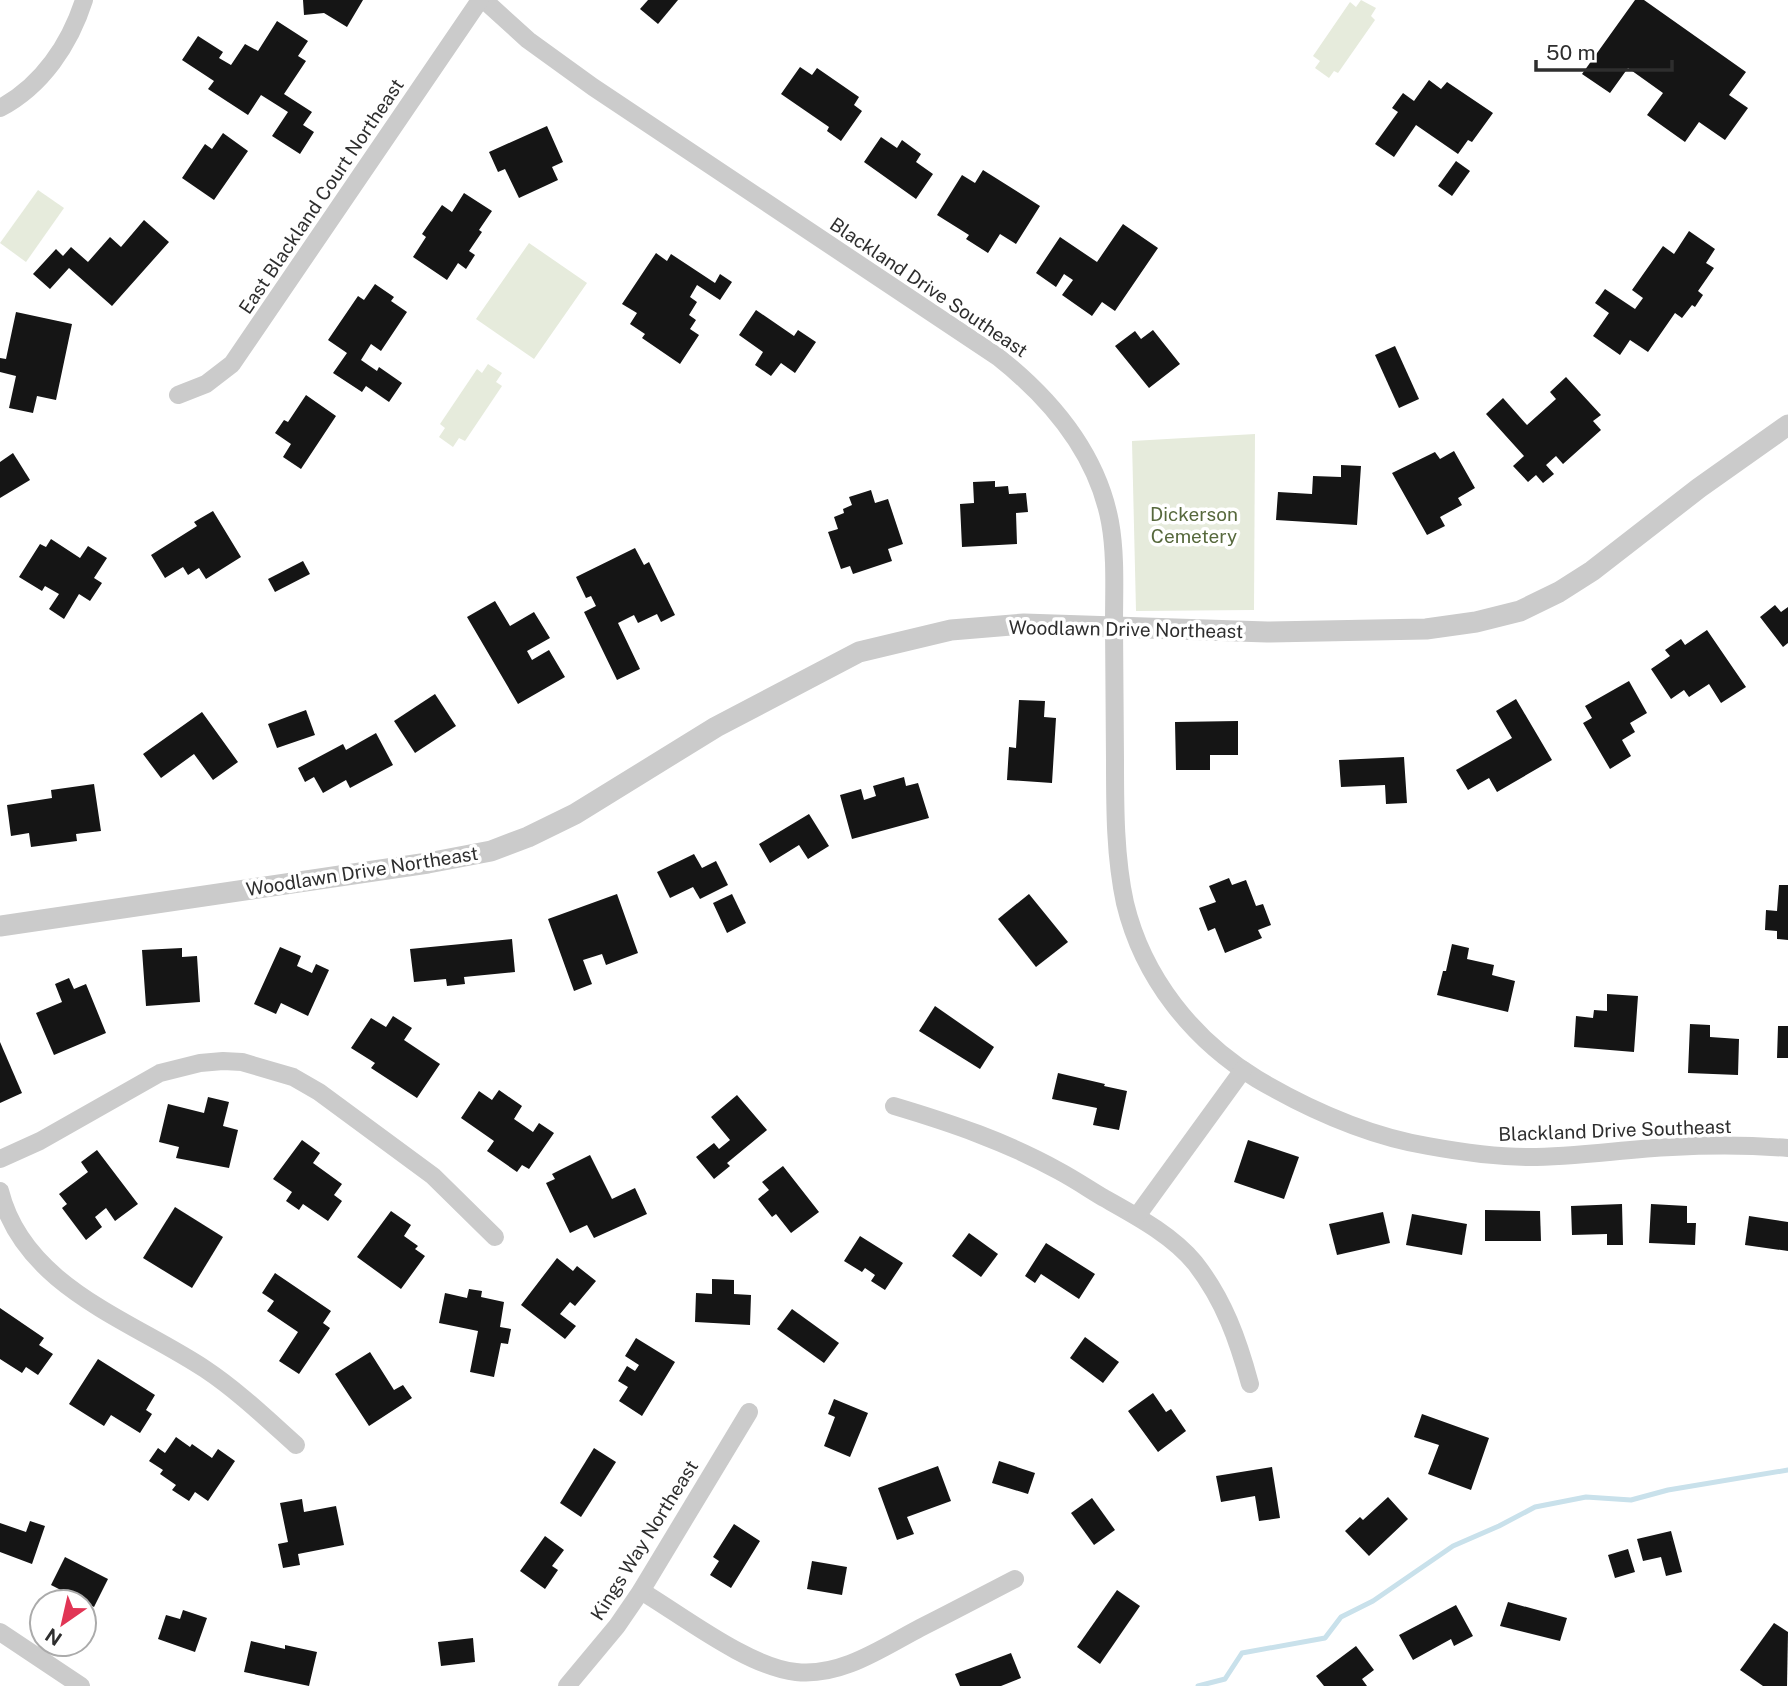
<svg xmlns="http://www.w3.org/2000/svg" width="1788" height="1686" font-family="'Public Sans',sans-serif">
  <rect width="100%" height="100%" fill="#fff"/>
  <!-- green -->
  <g fill="#e6ebdc">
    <polygon points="1361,0 1376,8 1371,16 1375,20 1338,73 1334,71 1329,78 1315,68 1320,61 1313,56 1350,2 1356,7"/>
    <polygon points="38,190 64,208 26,262 0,243"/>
    <polygon points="529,243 587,283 534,359 476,319"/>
    <polygon points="488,364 502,373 496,382 502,386 465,441 459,438 453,447 439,437 445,428 440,424 477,369 482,373"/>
    <polygon points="1255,434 1254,610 1136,611 1132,441"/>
  </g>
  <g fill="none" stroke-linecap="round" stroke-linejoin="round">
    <!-- stream -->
    <polyline stroke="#c9e1eb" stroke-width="5" points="1198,1686 1225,1679 1242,1653 1325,1638 1341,1617 1373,1601 1453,1546 1499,1526 1535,1507 1586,1497 1631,1500 1668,1490 1788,1470"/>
  </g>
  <!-- building -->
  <g fill="#151515">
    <polygon points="303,0 363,0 347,27 324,13 304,15"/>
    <polygon points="648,0 678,0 658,24 640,9"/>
    <polygon points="1635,0 1644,0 1746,72 1729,95 1748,108 1725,140 1699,122 1685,142 1647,115 1663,93 1628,68 1610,93 1582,74"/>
    <polygon points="277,21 308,41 298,56 306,61 284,94 312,112 303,125 314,132 300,154 272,136 288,112 261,95 248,115 208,89 214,81 182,60 198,36 223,52 219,58 231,65 245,44 258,51"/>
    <polygon points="800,67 812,75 817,68 859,97 854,105 862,111 841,141 827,131 829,127 781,94"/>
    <polygon points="1429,80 1441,89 1447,82 1493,113 1472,142 1468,140 1458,154 1416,125 1394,157 1375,144 1398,112 1392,108 1403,93 1414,101"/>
    <polygon points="547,126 563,162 552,167 558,180 519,198 505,169 498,172 489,152"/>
    <polygon points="223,133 248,151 214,200 182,178 205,144 212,149"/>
    <polygon points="881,137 897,148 902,140 921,154 916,162 933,174 916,199 864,162"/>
    <polygon points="1456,161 1470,171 1452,196 1438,186"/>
    <polygon points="983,170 1040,206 1016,244 1000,234 988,253 966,239 969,235 937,215 962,175 975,183"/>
    <polygon points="464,193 492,211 479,230 482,232 469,251 475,255 466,269 458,263 447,280 413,257 426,237 422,234 442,205 452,212"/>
    <polygon points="144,220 169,242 112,306 69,268 50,289 33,274 56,249 63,256 71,247 88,262 110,237 121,247"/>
    <polygon points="1123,224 1158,248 1115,311 1102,302 1092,316 1062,295 1073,280 1064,274 1056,287 1036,273 1060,237 1097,262"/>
    <polygon points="1689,231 1715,249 1706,263 1714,268 1698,291 1703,295 1695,307 1692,305 1682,318 1675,313 1648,352 1630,340 1620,355 1593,336 1609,313 1595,303 1605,289 1635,309 1643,298 1632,290 1663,246 1674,254"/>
    <polygon points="656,253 667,261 671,254 715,283 720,274 732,282 720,300 697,285 690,297 697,302 689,315 696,320 690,329 699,335 680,364 642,338 645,334 630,324 637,313 622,304"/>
    <polygon points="375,284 394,297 391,301 407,312 381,351 371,344 361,360 377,371 379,367 402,383 389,402 366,386 362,392 333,373 347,353 328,340 358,296 364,300"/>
    <polygon points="756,310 794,336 798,330 816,342 795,373 781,363 771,376 755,365 763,352 739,335"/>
    <polygon points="16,312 72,324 56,400 37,396 33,413 9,408 16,376 0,372 0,358 6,359"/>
    <polygon points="1153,330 1180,364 1149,388 1115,346 1135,331 1141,339"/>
    <polygon points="1395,346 1419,399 1399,408 1375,355"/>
    <polygon points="1566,377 1601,415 1593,421 1601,430 1563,464 1556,456 1546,465 1554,474 1543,483 1536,475 1528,482 1513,466 1524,456 1486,414 1503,398 1527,425 1556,399 1550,392"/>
    <polygon points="306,395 336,416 301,469 283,457 291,444 275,433 284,420 288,422"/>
    <polygon points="1454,451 1475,488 1458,498 1462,505 1440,517 1445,526 1427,535 1392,473 1435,452 1440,459"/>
    <polygon points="13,453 30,480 0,498 0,462"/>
    <polygon points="1341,465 1361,466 1357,525 1276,520 1278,492 1312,494 1313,476 1341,477"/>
    <polygon points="995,481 995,487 1008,486 1009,494 1026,493 1028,512 1016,513 1017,544 962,547 960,504 974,503 973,482"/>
    <polygon points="871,490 875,503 888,499 903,544 888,549 892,561 853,574 850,566 841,569 828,532 838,529 834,517 844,513 843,509 852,505 849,497"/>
    <polygon points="213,511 241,557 206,579 199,568 188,575 183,567 165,578 151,555 197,526 194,522"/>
    <polygon points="51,539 80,558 88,546 107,558 94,578 102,583 90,601 79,594 64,619 49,609 59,594 45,586 42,591 19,577 40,544 46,547"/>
    <polygon points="635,548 644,565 649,562 675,615 661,622 657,614 638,623 634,615 618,623 640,669 617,680 584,612 596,606 591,596 586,598 576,577"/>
    <polygon points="303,561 310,574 275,592 268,579"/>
    <polygon points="495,601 510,626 534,612 550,638 527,651 532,660 549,650 565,677 518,704 467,617"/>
    <polygon points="1775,605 1781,612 1788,607 1788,643 1783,647 1760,617"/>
    <polygon points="1707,630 1746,687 1721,703 1709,684 1689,697 1684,690 1671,699 1651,669 1670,656 1665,650 1681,639 1685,645"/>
    <polygon points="1629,681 1647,713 1630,723 1635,732 1622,740 1631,756 1610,769 1583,723 1592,718 1585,706"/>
    <polygon points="435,694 456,726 415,753 394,721"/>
    <polygon points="1516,699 1552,760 1497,792 1489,778 1468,790 1456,770 1512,738 1496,711"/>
    <polygon points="1019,700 1045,701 1044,717 1056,718 1052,783 1007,780 1009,747 1016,748"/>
    <polygon points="306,710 315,735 277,748 268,724"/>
    <polygon points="202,712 238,762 213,780 194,754 161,778 143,754"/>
    <polygon points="1238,721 1238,755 1210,755 1210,770 1176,770 1175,722"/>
    <polygon points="376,733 393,765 350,788 346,780 323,793 314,777 305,782 298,768 343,744 346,750"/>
    <polygon points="1404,757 1407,803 1386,804 1385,785 1341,787 1339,760"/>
    <polygon points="904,777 906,786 918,783 929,818 852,839 840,795 861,789 864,800 876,796 873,786"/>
    <polygon points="94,784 101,831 76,834 77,841 31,847 29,833 11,836 7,805 52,798 51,790"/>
    <polygon points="809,814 829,846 808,859 799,845 770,863 759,844"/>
    <polygon points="694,854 702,868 716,861 728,885 700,899 693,887 670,898 657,872"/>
    <polygon points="1229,878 1232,885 1246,880 1256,906 1263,904 1271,925 1258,930 1262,938 1225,953 1215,928 1208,931 1199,908 1216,902 1209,886"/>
    <polygon points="1779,885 1788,885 1788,940 1777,939 1777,931 1765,930 1766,910 1777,911"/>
    <polygon points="617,894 638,953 606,965 602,954 583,960 592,984 574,991 548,919"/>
    <polygon points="732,894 746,923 727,933 713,903"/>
    <polygon points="1029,894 1068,942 1036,967 998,919"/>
    <polygon points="512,939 515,972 464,977 465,984 447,986 446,979 414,982 410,949"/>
    <polygon points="1452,944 1469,948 1467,959 1494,965 1492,975 1515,981 1508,1012 1437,995 1443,971 1446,971"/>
    <polygon points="280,947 301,956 297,966 312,973 316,964 329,970 308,1016 281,1003 276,1014 254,1004"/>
    <polygon points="182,948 182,957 197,956 200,1002 146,1006 142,950"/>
    <polygon points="69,978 74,989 86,984 106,1033 54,1055 36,1013 62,1002 55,984"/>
    <polygon points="1607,994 1638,996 1634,1052 1574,1047 1576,1016 1593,1018 1594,1010 1607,1011"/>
    <polygon points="935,1006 994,1047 980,1069 919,1031"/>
    <polygon points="393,1016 412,1028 404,1040 440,1064 417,1098 371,1068 375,1063 351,1048 371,1018 386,1027"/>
    <polygon points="1690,1024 1710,1025 1710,1037 1739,1039 1738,1075 1688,1073"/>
    <polygon points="1778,1026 1788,1026 1788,1058 1777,1058"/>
    <polygon points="0,1042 22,1093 0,1103"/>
    <polygon points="1058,1073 1105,1084 1104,1086 1127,1091 1119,1130 1093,1125 1097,1108 1052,1099"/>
    <polygon points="499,1090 522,1106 514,1119 533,1132 539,1123 554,1133 529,1169 522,1165 517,1172 487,1151 494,1141 461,1118 479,1091 492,1100"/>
    <polygon points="737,1095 767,1130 727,1163 730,1166 714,1179 696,1157 714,1143 719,1149 730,1140 711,1117"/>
    <polygon points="208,1097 229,1102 223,1126 238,1130 229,1168 176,1158 179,1147 159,1142 168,1104 204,1113"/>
    <polygon points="302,1140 320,1153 313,1163 342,1184 334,1195 342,1201 328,1221 303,1204 299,1210 286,1201 292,1192 273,1179"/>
    <polygon points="1248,1140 1299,1157 1284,1199 1234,1182"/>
    <polygon points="97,1150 138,1204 115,1221 106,1208 95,1217 102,1227 86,1240 62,1208 67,1204 59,1194 88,1172 81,1162"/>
    <polygon points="590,1155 612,1199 635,1188 647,1214 594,1238 587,1225 570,1233 546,1183 555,1179 552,1174"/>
    <polygon points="783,1166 819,1212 791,1233 776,1214 772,1217 758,1199 769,1190 762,1182"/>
    <polygon points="1622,1204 1623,1245 1607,1245 1607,1234 1572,1235 1571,1206"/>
    <polygon points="1651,1204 1687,1206 1687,1223 1696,1223 1695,1245 1649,1243"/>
    <polygon points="175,1207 223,1237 192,1288 143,1258"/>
    <polygon points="1485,1210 1540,1211 1541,1241 1485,1241"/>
    <polygon points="391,1211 411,1225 404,1236 418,1246 415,1249 425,1256 401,1289 357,1257"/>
    <polygon points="1383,1212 1390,1243 1337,1255 1329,1224"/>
    <polygon points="1412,1214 1467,1224 1462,1255 1406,1245"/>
    <polygon points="1749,1216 1788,1222 1788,1251 1745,1245"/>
    <polygon points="969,1233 998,1254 981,1277 952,1256"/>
    <polygon points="860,1236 903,1263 885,1290 871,1281 875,1275 865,1268 862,1272 844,1261"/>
    <polygon points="1046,1243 1095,1274 1079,1299 1041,1274 1035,1283 1025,1276"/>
    <polygon points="557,1258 573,1271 577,1266 596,1281 575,1306 570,1302 560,1314 576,1326 565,1339 521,1305"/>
    <polygon points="275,1273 331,1311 323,1323 330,1328 299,1374 279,1361 298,1332 267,1311 274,1301 262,1293"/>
    <polygon points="712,1279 734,1280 734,1294 751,1295 750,1325 695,1322 696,1293 712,1294"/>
    <polygon points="469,1289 482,1291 481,1297 504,1302 500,1327 511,1329 508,1344 501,1343 494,1377 470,1372 478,1331 439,1323 445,1293 467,1298"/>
    <polygon points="0,1308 44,1338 39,1345 53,1354 38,1375 26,1367 22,1373 0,1359"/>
    <polygon points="792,1309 839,1343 824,1363 777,1329"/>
    <polygon points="1085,1337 1119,1362 1103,1383 1070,1358"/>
    <polygon points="636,1338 675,1362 642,1416 619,1401 628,1387 618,1381 627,1366 635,1371 639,1365 625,1356"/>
    <polygon points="370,1352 394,1390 403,1385 412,1398 369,1426 335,1374"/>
    <polygon points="98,1359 155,1395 146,1410 152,1414 140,1433 111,1415 104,1426 69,1404"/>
    <polygon points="1153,1393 1166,1412 1171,1409 1186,1431 1158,1452 1128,1411"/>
    <polygon points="834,1399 868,1413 850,1457 824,1446 835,1417 828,1414"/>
    <polygon points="1422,1414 1489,1438 1471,1490 1428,1474 1439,1445 1414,1437"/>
    <polygon points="176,1437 190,1447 192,1444 212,1458 218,1449 235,1461 208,1501 195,1492 189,1501 172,1490 176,1485 160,1474 163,1470 149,1461 158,1448 165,1453"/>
    <polygon points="594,1448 616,1462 581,1517 560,1503"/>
    <polygon points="999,1461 1035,1473 1028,1494 992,1483"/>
    <polygon points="938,1466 951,1501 907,1517 914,1534 897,1540 878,1488"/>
    <polygon points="1272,1467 1280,1518 1259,1521 1255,1496 1221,1502 1216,1476"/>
    <polygon points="1388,1497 1408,1519 1369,1556 1345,1531 1360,1517 1363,1520"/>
    <polygon points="1092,1498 1115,1530 1094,1545 1071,1513"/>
    <polygon points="302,1499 304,1512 336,1506 344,1545 298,1554 300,1565 283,1568 278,1544 288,1542 280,1503"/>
    <polygon points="30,1521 45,1526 32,1564 0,1552 0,1523 26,1532"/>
    <polygon points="734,1524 760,1541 731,1588 710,1575 719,1561 713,1557"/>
    <polygon points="1671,1531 1682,1572 1666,1576 1661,1557 1643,1561 1637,1539"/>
    <polygon points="545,1536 564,1550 552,1566 558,1570 545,1589 520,1571"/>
    <polygon points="1628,1549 1635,1572 1615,1578 1608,1555"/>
    <polygon points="65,1557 108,1579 94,1607 51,1585"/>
    <polygon points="812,1561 847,1567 842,1595 807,1589"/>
    <polygon points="1117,1590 1140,1606 1100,1664 1077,1647"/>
    <polygon points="1508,1602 1567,1618 1560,1641 1500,1626"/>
    <polygon points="1456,1605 1473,1636 1454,1646 1451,1639 1413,1660 1399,1635"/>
    <polygon points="183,1610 207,1618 195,1652 158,1639 166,1615 180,1619"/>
    <polygon points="1774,1623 1788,1632 1787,1686 1763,1686 1740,1670"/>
    <polygon points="473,1638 475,1662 441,1666 438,1642"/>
    <polygon points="251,1641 285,1649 285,1645 317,1652 309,1686 244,1672"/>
    <polygon points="1356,1646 1374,1670 1362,1679 1367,1686 1324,1686 1316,1676"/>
    <polygon points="1011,1653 1021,1678 1001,1686 960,1686 955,1674"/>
  </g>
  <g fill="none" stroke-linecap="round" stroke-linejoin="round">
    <!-- minor -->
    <g stroke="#cbcbcb" stroke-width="18">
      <path d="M484,0L528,40L593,87L998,357C1051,399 1097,453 1110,522C1116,555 1114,591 1114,624C1114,670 1115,715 1115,761C1115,808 1115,857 1125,903C1143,978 1193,1040 1257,1079C1308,1109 1369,1136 1428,1146C1461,1152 1495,1157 1529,1157C1577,1157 1625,1149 1672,1147C1710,1145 1750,1145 1788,1148"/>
      <path d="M0,108C42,86 70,44 84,0"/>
      <polyline points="178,395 206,384 232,364 480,0"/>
      <path d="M894,1106C951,1123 1007,1142 1059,1171C1074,1179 1089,1189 1104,1198C1136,1216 1172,1235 1195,1263C1224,1300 1238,1340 1250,1384"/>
      <polyline points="0,1159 40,1141 160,1073 200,1063 223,1061 242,1062 293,1077 319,1092 433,1176 495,1237"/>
      <path d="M0,1191C24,1287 131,1320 205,1369C238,1391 267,1419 296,1445"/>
      <polyline points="1137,1216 1243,1070"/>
      <path d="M641,1591C683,1616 748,1667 796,1672C841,1677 882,1648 920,1628C952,1612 984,1595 1015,1579"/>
      <polyline points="0,1632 81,1686"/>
      <polyline points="567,1686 617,1626 641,1591 749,1412"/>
    </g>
    <!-- tertiary -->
    <polyline stroke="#cbcbcb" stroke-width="21" points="0,926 428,863 491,851 528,837 575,814 716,727 859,652 951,630 1024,624 1267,632 1426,629 1476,622 1520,611 1559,592 1592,571 1699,488 1788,425"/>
  </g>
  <g text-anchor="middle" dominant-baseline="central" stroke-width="7" stroke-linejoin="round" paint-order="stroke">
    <!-- street labels -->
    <g font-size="19" fill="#2e2e2e" stroke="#fff">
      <text transform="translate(321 196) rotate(-56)">East Blackland Court Northeast</text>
      <text transform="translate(929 287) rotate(34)">Blackland Drive Southeast</text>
      <text transform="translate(1126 629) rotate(1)">Woodlawn Drive Northeast</text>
      <text transform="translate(362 871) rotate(-9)">Woodlawn Drive Northeast</text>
      <text transform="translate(1615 1130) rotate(-2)">Blackland Drive Southeast</text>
      <text transform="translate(644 1540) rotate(-58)">Kings Way Northeast</text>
    </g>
    <!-- park labels -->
    <g font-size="19" fill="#57693d" stroke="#fff">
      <text x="1194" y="514">Dickerson<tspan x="1194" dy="22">Cemetery</tspan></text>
    </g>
  </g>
  <!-- north arrow -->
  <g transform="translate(63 1623) rotate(214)"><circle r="33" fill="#ffffff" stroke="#ababab" stroke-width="2"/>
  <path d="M0-5L12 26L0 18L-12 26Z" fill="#e13555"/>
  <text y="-10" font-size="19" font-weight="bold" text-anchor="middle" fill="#2e2e2e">N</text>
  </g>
  <!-- scale -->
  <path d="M1536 60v10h136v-10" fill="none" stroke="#2e2e2e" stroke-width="3.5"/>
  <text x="1546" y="60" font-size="21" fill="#2e2e2e" stroke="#ffffff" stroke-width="5" paint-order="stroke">50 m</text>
</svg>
